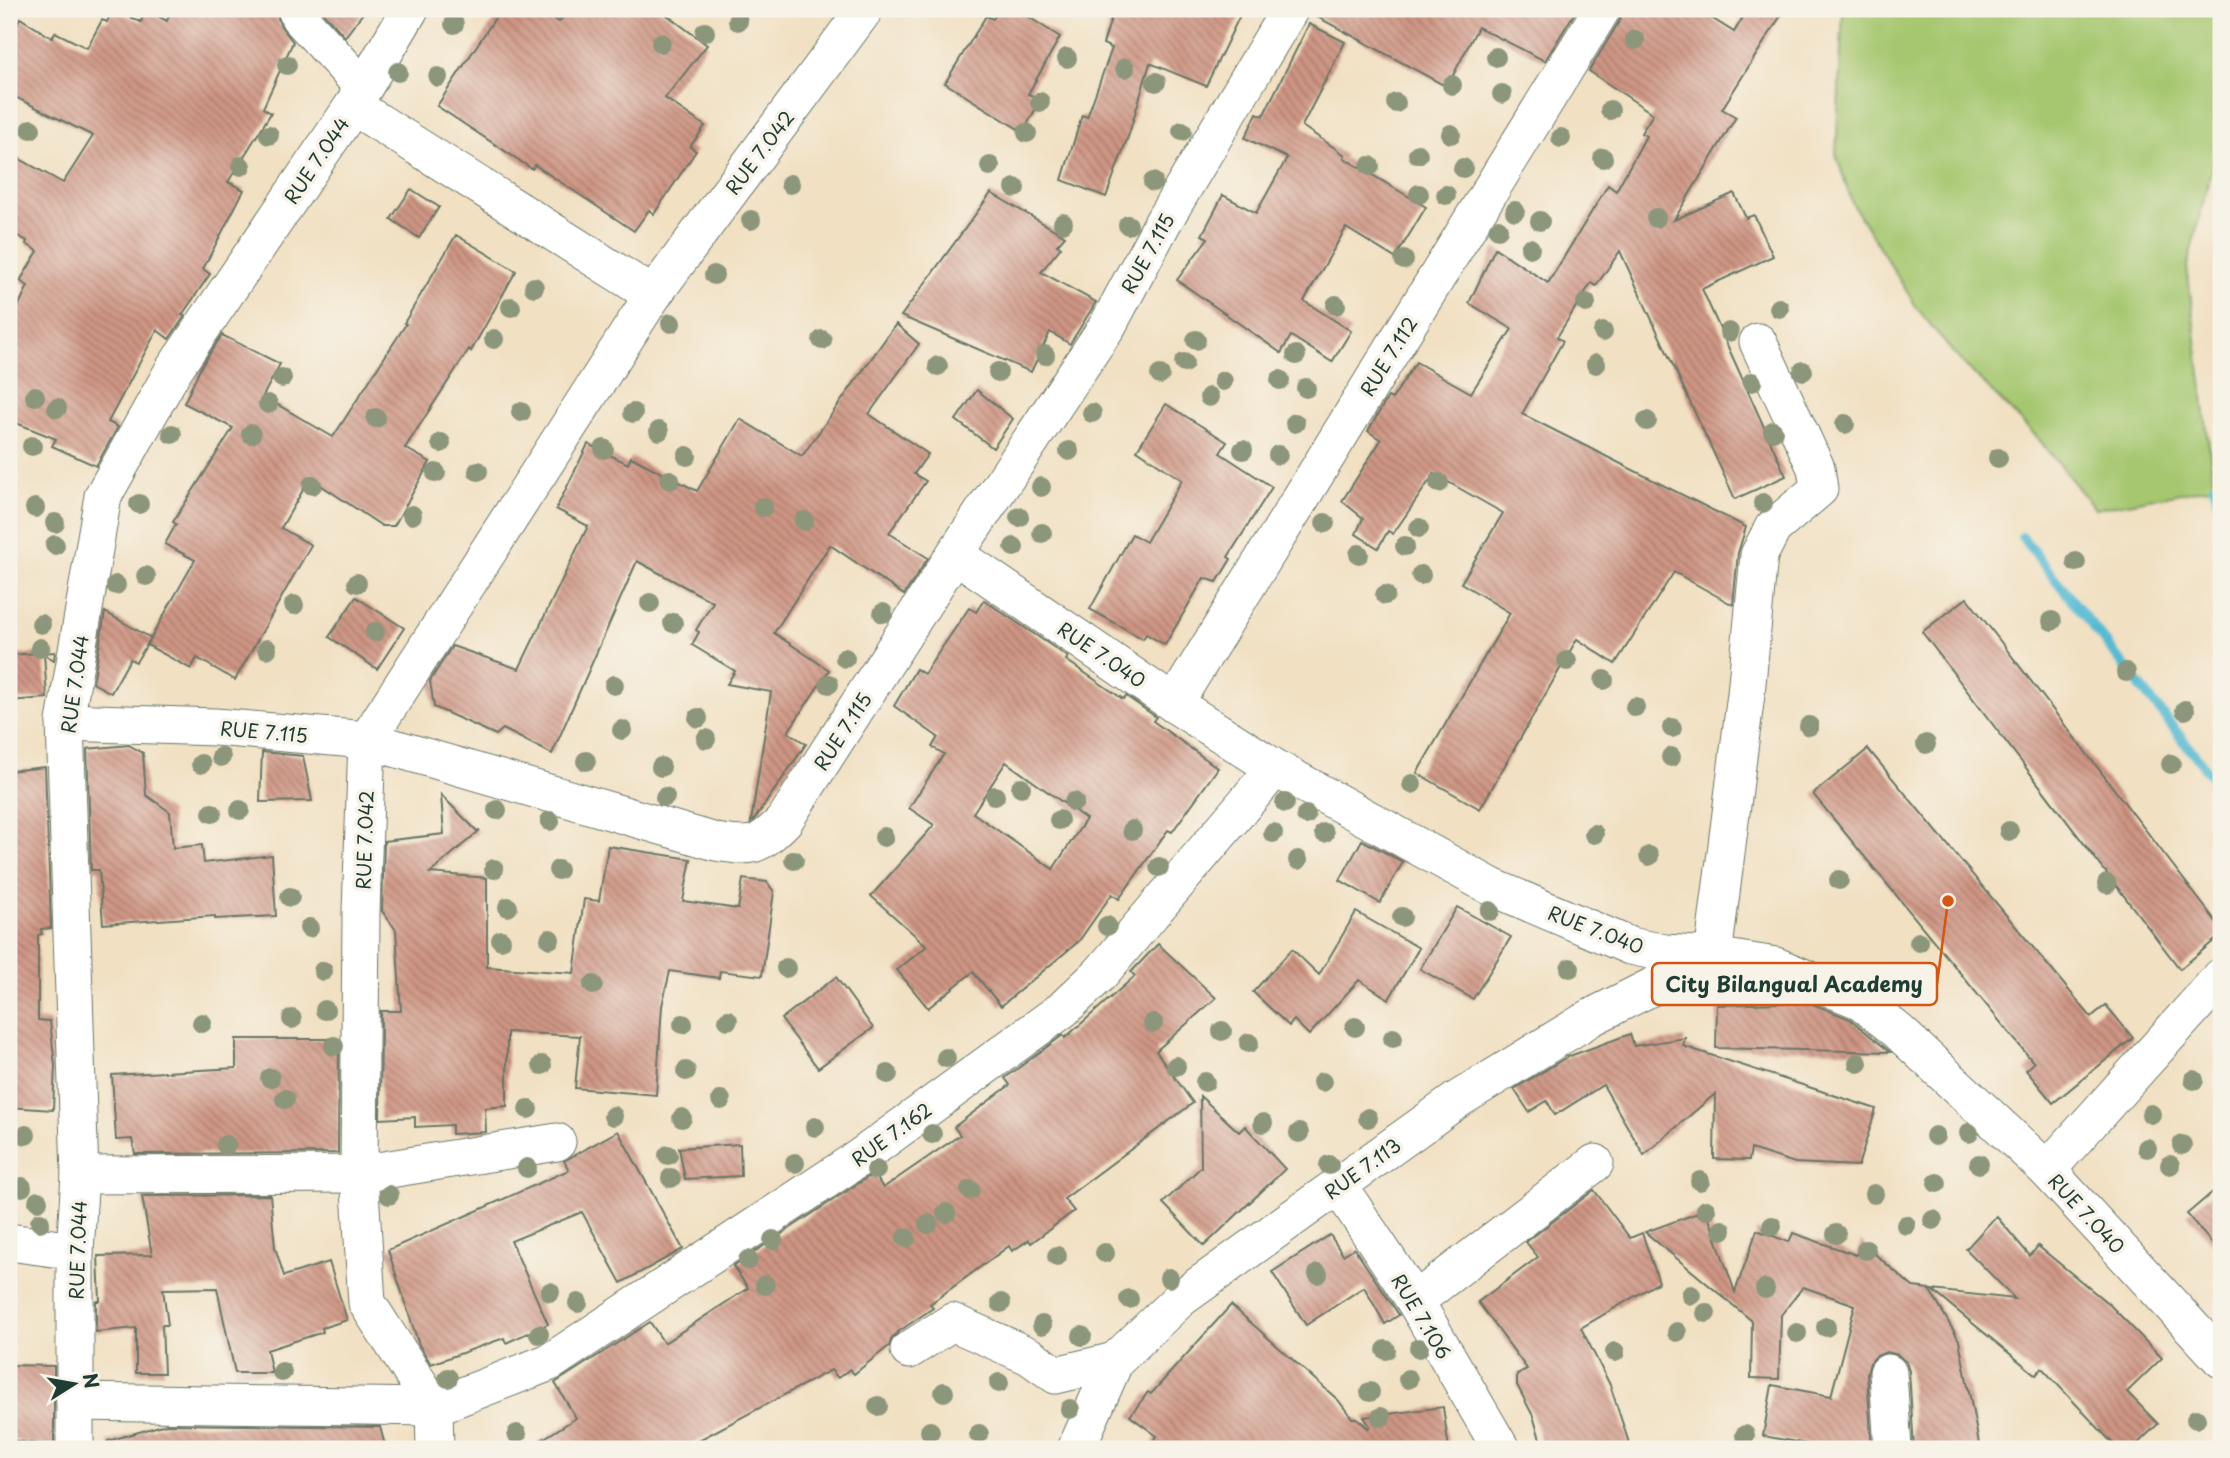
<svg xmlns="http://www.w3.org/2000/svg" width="2230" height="1458" font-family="'Playpen Sans',sans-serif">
  <defs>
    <pattern id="building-back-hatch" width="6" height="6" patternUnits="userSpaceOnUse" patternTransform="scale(1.75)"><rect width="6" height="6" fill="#cf9584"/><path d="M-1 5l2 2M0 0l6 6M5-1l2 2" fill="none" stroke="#a77b6d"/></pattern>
  </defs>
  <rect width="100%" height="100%" fill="#f7f3e8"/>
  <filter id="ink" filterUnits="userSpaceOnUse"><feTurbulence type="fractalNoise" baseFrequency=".0143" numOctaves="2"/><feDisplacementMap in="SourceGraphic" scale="14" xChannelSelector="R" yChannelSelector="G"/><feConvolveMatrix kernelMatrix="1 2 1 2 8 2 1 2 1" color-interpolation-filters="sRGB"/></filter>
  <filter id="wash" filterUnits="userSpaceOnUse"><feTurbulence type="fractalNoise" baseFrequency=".00686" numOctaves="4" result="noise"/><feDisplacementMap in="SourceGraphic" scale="28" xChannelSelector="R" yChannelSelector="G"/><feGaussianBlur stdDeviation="1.57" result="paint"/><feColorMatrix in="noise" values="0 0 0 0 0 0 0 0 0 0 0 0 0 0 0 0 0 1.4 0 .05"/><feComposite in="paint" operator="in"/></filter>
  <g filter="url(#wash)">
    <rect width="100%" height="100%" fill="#f1e0c2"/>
    <!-- grass -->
    <polygon fill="#a6c76f" stroke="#628252" stroke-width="2" points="1843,9 2221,9 2221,130 2187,267 2214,487 2095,509 2036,436 1954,354 1917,308 1852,203 1836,154"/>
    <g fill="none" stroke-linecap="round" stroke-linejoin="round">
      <!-- stream -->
      <g stroke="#55bbd3" stroke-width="10">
        <polyline points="2214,487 2221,506"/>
        <polyline points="2022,537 2221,788"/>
      </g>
    </g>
    <g id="blocks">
      <!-- building -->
      <g fill="url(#building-back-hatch)" fill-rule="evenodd">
        <polygon points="113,9 141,22 145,9 167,21 171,9 276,9 280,25 293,42 263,108 271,113 228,182 244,190 203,269 210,274 182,315 185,316 169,339 157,330 108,422 118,427 96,466 52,446 56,439 9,420 9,325 28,286 20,281 38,251 26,244 27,241 9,231 9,153 63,183 93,136 9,94 9,37 20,18 52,38 55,32 87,48 102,20 107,22"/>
        <polygon points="320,9 366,9 345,37"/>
        <polygon points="501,9 542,9 559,22 569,9 659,9 707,45 665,98 705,126 690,147 696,151 654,214 649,210 634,231 535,165 532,169 437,106"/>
        <polygon points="999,9 1016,9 1060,37 1028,94 1041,99 1023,132 945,83 986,16 993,19"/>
        <polygon points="1114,9 1243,9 1206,86 1150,63 1129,134 1106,197 1062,180 1082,115 1087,117 1112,48 1103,44"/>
        <polygon points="1311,9 1577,9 1545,61 1478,27 1447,87 1310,13"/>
        <polygon points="1623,9 1697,9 1734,32 1748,9 1785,9 1722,109 1736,117 1674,220 1734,193 1746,218 1754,215 1773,256 1702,289 1786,476 1735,499 1620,251 1596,286 1591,283 1557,337 1563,341 1522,414 1746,527 1738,553 1733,605 1674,572 1615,664 1577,639 1480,809 1417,773 1510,613 1461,583 1503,513 1434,474 1393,534 1388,531 1378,548 1356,534 1363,518 1342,501 1381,440 1368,431 1388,397 1392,399 1416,362 1471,393 1512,329 1469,303 1495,248 1548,283 1608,185 1616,191 1646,136 1641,133 1653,114 1589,71 1620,20"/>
        <polygon points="1309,24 1345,42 1302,126 1345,155 1344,158 1426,207 1395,258 1346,228 1304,301 1351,331 1332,362 1291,336 1281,353 1177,280 1208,238 1202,235 1223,195 1256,213 1287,158 1245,138 1257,113 1263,116"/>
        <polygon points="411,189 439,207 419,238 391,219"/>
        <polygon points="991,193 1065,236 1057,245 1061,247 1041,272 1096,302 1070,344 1050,332 1031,372 901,316"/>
        <polygon points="456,235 516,271 471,351 469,349 405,448 430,462 394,526 382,526 310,478 281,528 311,545 235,680 197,658 191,669 147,645 195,560 165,544 176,524 173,522 233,428 184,403 202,365 222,335 280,364 263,396 333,437 406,324 404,323"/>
        <polygon points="896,324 919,344 869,414 928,454 914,474 926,481 889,533 928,558 904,595 830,545 774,633 829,670 788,732 806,744 754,820 751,822 771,692 727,684 735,671 692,645 699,632 696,630 713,602 637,561 552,754 503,729 496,735 434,707 430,681 452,646 519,669 588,526 556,509 588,444 628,464 631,457 697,491 740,419 802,456"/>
        <polygon points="977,390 1013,419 993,448 956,420"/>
        <polygon points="1166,404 1227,442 1220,453 1272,487 1228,557 1231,559 1217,582 1204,578 1165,645 1146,634 1143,639 1090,609 1132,534 1146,542 1182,480 1137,450"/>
        <polygon points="356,597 404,628 377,669 329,637"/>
        <polygon points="1967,598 2221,928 2221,935 2180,969 1922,632"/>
        <path d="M984,600L1068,657L1066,660L1123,699L1126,696L1156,717L1153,721L1218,768L1172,832L1168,830L1119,899L1112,894L1079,941L1001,1006L973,972L928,1008L897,970L927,946L871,896L934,825L909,808L944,754L932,747L938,737L894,706L916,669L924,674L969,608L976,612ZM1006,762L1086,819L1053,869L973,813Z"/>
        <polygon points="105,612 151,638 136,662 130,659 111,693 93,683"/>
        <polygon points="55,652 54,660 44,654 47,698 9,701 9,655"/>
        <polygon points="129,745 143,753 146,795 170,812 173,848 202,845 204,863 272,855 276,916 215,919 215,916 103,924 99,870 91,870 87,749"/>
        <polygon points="1868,749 2091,1017 2106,1005 2133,1038 2053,1103 2026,1070 2034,1063 1813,794"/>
        <polygon points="262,752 303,756 312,801 260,802"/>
        <polygon points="45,767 51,928 41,929 42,934 38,935 38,1020 50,1021 55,1066 53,1110 9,1107 9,771"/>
        <polygon points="441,795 477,831 480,830 430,873 487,878 487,967 574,973 584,899 599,901 608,846 691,859 683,901 738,909 743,879 767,882 774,892 762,976 720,971 719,978 670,971 662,1006 656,1095 575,1088 580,1036 507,1032 507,1106 485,1108 486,1132 452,1134 452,1125 415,1127 415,1117 380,1119 381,1011 401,1011 396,930 382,911 384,841 444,834"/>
        <polygon points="1362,840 1403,862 1380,903 1340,880"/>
        <polygon points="1457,907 1511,937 1473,999 1420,969"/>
        <polygon points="1356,912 1419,948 1389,999 1359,980 1309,1035 1294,1020 1289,1026 1253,992 1292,949 1319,975"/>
        <polygon points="1158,944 1216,998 1156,1051 1193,1103 1064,1199 1074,1211 1031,1243 1029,1240 1012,1251 1009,1246 930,1304 933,1308 898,1332 891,1340 889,1346 854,1374 850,1369 838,1378 831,1370 682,1449 527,1449 576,1418 555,1383 650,1322 664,1343 748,1288 733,1266 874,1173 883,1188 960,1135 954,1127 1010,1085 1005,1078 1063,1035 1065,1038 1135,976 1131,972"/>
        <polygon points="836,977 873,1028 818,1068 781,1019"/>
        <polygon points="1808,1002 1850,1019 1890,1052 1716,1048 1717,1005"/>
        <polygon points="1630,1034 1634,1046 1685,1038 1683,1046 1876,1109 1858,1166 1795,1163 1751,1149 1749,1160 1714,1159 1715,1094 1644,1155 1603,1085 1555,1115 1547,1101 1529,1112 1514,1089 1567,1057"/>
        <polygon points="236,1039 339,1039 338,1153 135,1154 132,1139 116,1140 112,1075 236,1068"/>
        <polygon points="1200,1096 1239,1132 1245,1126 1285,1169 1204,1246 1163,1203 1201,1167"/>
        <polygon points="618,1131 683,1249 621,1283 582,1212 511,1241 548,1324 506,1343 504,1338 431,1364 419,1345 388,1250 569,1170 564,1161"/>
        <polygon points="740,1144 741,1176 685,1179 679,1148"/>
        <polygon points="2221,1185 2221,1254 2187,1214"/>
        <polygon points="1594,1190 1630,1238 1642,1233 1659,1282 1581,1328 1610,1385 1631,1449 1543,1449 1533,1416 1517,1385 1517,1374 1527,1369 1478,1302 1538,1257 1526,1242"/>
        <polygon points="270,1195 275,1247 284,1276 329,1262 347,1320 322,1328 323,1332 267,1350 272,1373 235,1373 217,1288 163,1289 168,1325 162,1325 164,1373 136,1373 136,1328 96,1332 96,1301 100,1301 98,1256 152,1255 142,1196"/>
        <polygon points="1706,1210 1735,1292 1757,1230 1789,1242 1793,1233 1856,1255 1861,1242 1913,1287 1929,1289 1959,1340 1980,1449 1914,1449 1909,1371 1906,1362 1898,1355 1887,1352 1876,1356 1870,1363 1867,1374 1872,1449 1835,1449 1763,1436 1772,1385 1831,1396 1855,1305 1803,1287 1781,1315 1779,1379 1751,1378 1752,1321 1645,1232"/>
        <polygon points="1996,1216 2030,1256 2038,1246 2110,1305 2162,1358 2127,1392 2158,1424 2132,1449 2118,1449 2042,1368 2036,1375 1932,1290 2015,1299 1966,1249"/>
        <polygon points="1330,1235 1343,1255 1354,1248 1399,1315 1385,1324 1364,1287 1306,1325 1272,1272"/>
        <polygon points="1231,1305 1338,1400 1352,1418 1357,1418 1368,1428 1370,1426 1364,1417 1443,1407 1449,1449 1149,1449 1157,1436 1130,1416 1148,1392 1151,1394"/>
        <polygon points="9,1365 54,1366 54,1446 9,1440"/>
        <polygon points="166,1424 380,1427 386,1449 109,1449 108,1441"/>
      </g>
    </g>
  </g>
  <g filter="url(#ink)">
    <use href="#blocks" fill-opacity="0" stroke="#687666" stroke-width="2"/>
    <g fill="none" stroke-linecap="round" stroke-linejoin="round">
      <defs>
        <g id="minor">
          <polyline points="296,9 299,17 363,87"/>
          <polyline points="353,106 653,295"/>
          <polyline points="955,554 1174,704 1275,768 1492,887 1630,946 1665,953 1713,956 1776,966 1861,1001 1899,1032 2047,1170 2221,1359"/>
          <polyline points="1174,704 1602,9"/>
          <path d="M65,722L215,727L367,740L716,842C752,848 758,847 784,821L955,554L1108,325L1163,222L1290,9"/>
          <polyline points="2047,1170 2221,977"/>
          <polyline points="80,1175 359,1174 557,1142"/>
          <polyline points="1338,1185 1415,1301 1501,1449"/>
          <polyline points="9,1242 75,1251"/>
          <polyline points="1415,1301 1595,1163"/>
          <polyline points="909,1350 952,1322 1029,1356 1056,1375 1115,1361"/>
          <polyline points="1888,1373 1893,1449"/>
          <polyline points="75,1402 434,1407 550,1362 859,1158 1062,1010 1100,974 1275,768"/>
          <polyline points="75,1449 75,1251 80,1175 65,722 103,496 174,369 353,106 410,9"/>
          <polyline points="435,1449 434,1407 367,1303 359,1174 361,912 367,740 653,295 865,9"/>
          <polyline points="1076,1449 1115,1361 1180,1299 1457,1100 1592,1017 1713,956 1746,694 1759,555 1773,528 1819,489 1816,468 1758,342"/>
        </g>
      </defs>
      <!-- minor casing -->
      <use href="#minor" stroke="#687666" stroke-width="39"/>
      <!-- minor -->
      <use href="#minor" stroke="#fff" stroke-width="37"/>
    </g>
    <!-- trees -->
    <g fill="#8c967a">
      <circle cx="738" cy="21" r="10"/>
      <circle cx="454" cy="24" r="10"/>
      <circle cx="705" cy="32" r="10"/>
      <circle cx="1635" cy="40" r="10"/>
      <circle cx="661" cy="43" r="10"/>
      <circle cx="1496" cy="57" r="10"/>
      <circle cx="1067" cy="58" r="10"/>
      <circle cx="287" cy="65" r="10"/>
      <circle cx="1125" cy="68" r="10"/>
      <circle cx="398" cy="72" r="10"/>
      <circle cx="438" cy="77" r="10"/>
      <circle cx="1156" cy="82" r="10"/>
      <circle cx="1452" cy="85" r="10"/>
      <circle cx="1502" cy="94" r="10"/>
      <circle cx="1040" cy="102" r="10"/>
      <circle cx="1396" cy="103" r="10"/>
      <circle cx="1610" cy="110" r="10"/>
      <circle cx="31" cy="129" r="10"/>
      <circle cx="1182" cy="131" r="10"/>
      <circle cx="1027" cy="133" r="10"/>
      <circle cx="1451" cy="134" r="10"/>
      <circle cx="269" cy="135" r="10"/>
      <circle cx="1561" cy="138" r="10"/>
      <circle cx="1418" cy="154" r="10"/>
      <circle cx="1603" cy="158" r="10"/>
      <circle cx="241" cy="166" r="10"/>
      <circle cx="990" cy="166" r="10"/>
      <circle cx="1370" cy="166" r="10"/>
      <circle cx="1463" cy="168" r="10"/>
      <circle cx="1153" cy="182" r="10"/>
      <circle cx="790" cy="184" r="10"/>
      <circle cx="1015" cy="188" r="10"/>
      <circle cx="1419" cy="194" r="10"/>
      <circle cx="1446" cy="195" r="10"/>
      <circle cx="1515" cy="211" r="10"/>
      <circle cx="1656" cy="218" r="10"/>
      <circle cx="751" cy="220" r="10"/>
      <circle cx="1540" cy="221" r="10"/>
      <circle cx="1063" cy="223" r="10"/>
      <circle cx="1128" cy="225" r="10"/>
      <circle cx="1498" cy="229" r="10"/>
      <circle cx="1530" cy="248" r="10"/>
      <circle cx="1404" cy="260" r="10"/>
      <circle cx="714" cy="275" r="10"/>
      <circle cx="534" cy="287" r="10"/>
      <circle cx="1586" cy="303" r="10"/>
      <circle cx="1336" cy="305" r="10"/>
      <circle cx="511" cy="307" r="10"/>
      <circle cx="1779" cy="308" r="10"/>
      <circle cx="671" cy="323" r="10"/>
      <circle cx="1603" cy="332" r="10"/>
      <circle cx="1729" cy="332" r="10"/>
      <circle cx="494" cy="339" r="10"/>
      <circle cx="822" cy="340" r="10"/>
      <circle cx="1196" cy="340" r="10"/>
      <circle cx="1045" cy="355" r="10"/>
      <circle cx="1296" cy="355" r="10"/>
      <circle cx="1184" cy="363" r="10"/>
      <circle cx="1596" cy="364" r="10"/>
      <circle cx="938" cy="366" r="10"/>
      <circle cx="1803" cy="371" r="10"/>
      <circle cx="998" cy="372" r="10"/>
      <circle cx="1160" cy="375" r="10"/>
      <circle cx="282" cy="378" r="10"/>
      <circle cx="1280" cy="380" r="10"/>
      <circle cx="1223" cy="381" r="10"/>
      <circle cx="1752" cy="382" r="10"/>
      <circle cx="1306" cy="388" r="10"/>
      <circle cx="35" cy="396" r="10"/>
      <circle cx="1209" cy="397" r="10"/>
      <circle cx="268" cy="404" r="10"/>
      <circle cx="57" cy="408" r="10"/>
      <circle cx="521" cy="412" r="10"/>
      <circle cx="633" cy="413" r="10"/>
      <circle cx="1092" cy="413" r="10"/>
      <circle cx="376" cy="418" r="10"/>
      <circle cx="1647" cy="421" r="10"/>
      <circle cx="1295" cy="423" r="10"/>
      <circle cx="1845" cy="424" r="10"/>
      <circle cx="659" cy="431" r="10"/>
      <circle cx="1773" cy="431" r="10"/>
      <circle cx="172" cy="434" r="10"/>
      <circle cx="251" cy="434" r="10"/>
      <circle cx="441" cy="443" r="10"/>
      <circle cx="32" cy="446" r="10"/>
      <circle cx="604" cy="449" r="10"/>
      <circle cx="1243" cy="450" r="10"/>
      <circle cx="1069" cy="451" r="10"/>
      <circle cx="1278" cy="455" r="10"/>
      <circle cx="687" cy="456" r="10"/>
      <circle cx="1998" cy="458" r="10"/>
      <circle cx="478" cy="471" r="10"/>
      <circle cx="436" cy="473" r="10"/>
      <circle cx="670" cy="480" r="10"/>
      <circle cx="1439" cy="483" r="10"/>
      <circle cx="312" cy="485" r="10"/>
      <circle cx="1041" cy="487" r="10"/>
      <circle cx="1763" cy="503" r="10"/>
      <circle cx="139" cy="504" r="10"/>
      <circle cx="763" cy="507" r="10"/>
      <circle cx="35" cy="508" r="10"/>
      <circle cx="412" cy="515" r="10"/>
      <circle cx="1019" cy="517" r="10"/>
      <circle cx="804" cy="521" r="10"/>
      <circle cx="55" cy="523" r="10"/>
      <circle cx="1325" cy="523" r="10"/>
      <circle cx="1419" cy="528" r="10"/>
      <circle cx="1042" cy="533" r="10"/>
      <circle cx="55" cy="545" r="10"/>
      <circle cx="1405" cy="546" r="10"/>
      <circle cx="1014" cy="547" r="10"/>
      <circle cx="1359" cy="554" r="10"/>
      <circle cx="2076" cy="562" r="10"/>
      <circle cx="1421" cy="575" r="10"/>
      <circle cx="146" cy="576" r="10"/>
      <circle cx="357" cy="583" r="10"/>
      <circle cx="116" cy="585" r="10"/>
      <circle cx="1385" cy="595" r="10"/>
      <circle cx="650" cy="603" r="10"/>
      <circle cx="294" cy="605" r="10"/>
      <circle cx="883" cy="613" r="10"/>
      <circle cx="2052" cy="621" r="10"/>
      <circle cx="673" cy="623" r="10"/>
      <circle cx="41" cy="624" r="10"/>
      <circle cx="375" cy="632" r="10"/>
      <circle cx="40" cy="648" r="10"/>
      <circle cx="267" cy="649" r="10"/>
      <circle cx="845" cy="658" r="10"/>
      <circle cx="1567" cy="661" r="10"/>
      <circle cx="2126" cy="672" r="10"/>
      <circle cx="1604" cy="680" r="10"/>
      <circle cx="829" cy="684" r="10"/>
      <circle cx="614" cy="685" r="10"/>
      <circle cx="1635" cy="707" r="10"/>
      <circle cx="2185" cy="710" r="10"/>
      <circle cx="698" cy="718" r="10"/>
      <circle cx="1809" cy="726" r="10"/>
      <circle cx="1672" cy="728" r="10"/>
      <circle cx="622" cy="730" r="10"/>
      <circle cx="706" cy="739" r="10"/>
      <circle cx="1926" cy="744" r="10"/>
      <circle cx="221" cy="757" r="10"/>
      <circle cx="1671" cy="757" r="10"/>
      <circle cx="586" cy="761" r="10"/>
      <circle cx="201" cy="764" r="10"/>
      <circle cx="2171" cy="764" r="10"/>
      <circle cx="661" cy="767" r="10"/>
      <circle cx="1412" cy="784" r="10"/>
      <circle cx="1021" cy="787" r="10"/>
      <circle cx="995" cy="796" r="10"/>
      <circle cx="665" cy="797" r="10"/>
      <circle cx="1074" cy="802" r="10"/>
      <circle cx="1285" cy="803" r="10"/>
      <circle cx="240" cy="810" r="10"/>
      <circle cx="497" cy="810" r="10"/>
      <circle cx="212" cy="813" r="10"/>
      <circle cx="1306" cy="815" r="10"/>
      <circle cx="1059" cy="820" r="10"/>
      <circle cx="550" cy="821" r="10"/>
      <circle cx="1132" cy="830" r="10"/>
      <circle cx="2009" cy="831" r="10"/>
      <circle cx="1273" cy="833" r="10"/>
      <circle cx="1324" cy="833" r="10"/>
      <circle cx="1594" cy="834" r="10"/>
      <circle cx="884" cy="837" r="10"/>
      <circle cx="1649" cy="856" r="10"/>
      <circle cx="794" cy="860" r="10"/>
      <circle cx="1298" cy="860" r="10"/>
      <circle cx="1159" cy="867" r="10"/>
      <circle cx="494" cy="869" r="10"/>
      <circle cx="558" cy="870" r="10"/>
      <circle cx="1839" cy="880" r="10"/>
      <circle cx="2107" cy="884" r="10"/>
      <circle cx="290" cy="897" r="10"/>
      <circle cx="508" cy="907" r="10"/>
      <circle cx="1490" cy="911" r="10"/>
      <circle cx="1402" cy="917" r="10"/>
      <circle cx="1107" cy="926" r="10"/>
      <circle cx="309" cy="928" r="10"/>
      <circle cx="550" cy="939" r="10"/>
      <circle cx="501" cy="940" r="10"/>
      <circle cx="1919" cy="942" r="10"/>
      <circle cx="786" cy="968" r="10"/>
      <circle cx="1570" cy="968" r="10"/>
      <circle cx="323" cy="971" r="10"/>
      <circle cx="593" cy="985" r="10"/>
      <circle cx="325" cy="1010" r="10"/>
      <circle cx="292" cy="1019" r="10"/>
      <circle cx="728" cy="1020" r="10"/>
      <circle cx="202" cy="1023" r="10"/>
      <circle cx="1153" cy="1023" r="10"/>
      <circle cx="683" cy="1024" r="10"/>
      <circle cx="1355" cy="1027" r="10"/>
      <circle cx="1222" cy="1031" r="10"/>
      <circle cx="1393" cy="1038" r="10"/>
      <circle cx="1249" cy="1043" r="10"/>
      <circle cx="334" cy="1046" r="10"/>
      <circle cx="946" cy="1058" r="10"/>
      <circle cx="1858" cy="1063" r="10"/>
      <circle cx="542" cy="1065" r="10"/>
      <circle cx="1176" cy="1066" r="10"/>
      <circle cx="686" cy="1071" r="10"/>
      <circle cx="888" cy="1074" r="10"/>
      <circle cx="270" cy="1078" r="10"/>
      <circle cx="2194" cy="1080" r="10"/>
      <circle cx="1205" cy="1082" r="10"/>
      <circle cx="1322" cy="1082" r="10"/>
      <circle cx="285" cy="1099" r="10"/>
      <circle cx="721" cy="1100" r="10"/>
      <circle cx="528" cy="1109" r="10"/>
      <circle cx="2151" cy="1114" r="10"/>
      <circle cx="613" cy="1116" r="10"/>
      <circle cx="682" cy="1118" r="10"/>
      <circle cx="1368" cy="1118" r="10"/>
      <circle cx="1263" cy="1123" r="10"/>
      <circle cx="815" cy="1127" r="10"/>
      <circle cx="1299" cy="1133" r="10"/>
      <circle cx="1969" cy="1133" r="10"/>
      <circle cx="932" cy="1134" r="10"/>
      <circle cx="26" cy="1135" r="10"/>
      <circle cx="1935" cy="1136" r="10"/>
      <circle cx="226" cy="1145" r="10"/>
      <circle cx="2182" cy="1145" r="10"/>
      <circle cx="2147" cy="1148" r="10"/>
      <circle cx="668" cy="1155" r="10"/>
      <circle cx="795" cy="1163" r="10"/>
      <circle cx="1979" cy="1164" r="10"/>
      <circle cx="1329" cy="1165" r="10"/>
      <circle cx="2170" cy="1165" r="10"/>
      <circle cx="527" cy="1168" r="10"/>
      <circle cx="876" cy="1170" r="10"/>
      <circle cx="671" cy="1178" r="10"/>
      <circle cx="1700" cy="1181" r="10"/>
      <circle cx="1937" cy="1183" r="10"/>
      <circle cx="22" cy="1187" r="10"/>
      <circle cx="970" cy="1190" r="10"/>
      <circle cx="1874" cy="1194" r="10"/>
      <circle cx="389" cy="1195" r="10"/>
      <circle cx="38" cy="1201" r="10"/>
      <circle cx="1706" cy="1210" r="10"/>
      <circle cx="946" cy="1213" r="10"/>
      <circle cx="1933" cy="1220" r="10"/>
      <circle cx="40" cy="1222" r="10"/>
      <circle cx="928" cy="1224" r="10"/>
      <circle cx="1906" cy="1225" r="10"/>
      <circle cx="1772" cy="1226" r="10"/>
      <circle cx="1722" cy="1230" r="10"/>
      <circle cx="1836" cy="1234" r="10"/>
      <circle cx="906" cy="1238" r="10"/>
      <circle cx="773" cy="1240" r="10"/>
      <circle cx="1866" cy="1250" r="10"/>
      <circle cx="1105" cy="1253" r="10"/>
      <circle cx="1057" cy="1256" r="10"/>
      <circle cx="748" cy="1260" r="10"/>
      <circle cx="1318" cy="1274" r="10"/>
      <circle cx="1169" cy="1278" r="10"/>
      <circle cx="765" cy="1285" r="10"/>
      <circle cx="1765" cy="1289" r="10"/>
      <circle cx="550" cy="1292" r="10"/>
      <circle cx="1691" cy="1295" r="10"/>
      <circle cx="1129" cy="1299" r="10"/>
      <circle cx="578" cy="1303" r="10"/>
      <circle cx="1001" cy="1303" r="10"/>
      <circle cx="1706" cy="1313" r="10"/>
      <circle cx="1042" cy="1325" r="10"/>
      <circle cx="1826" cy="1327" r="10"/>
      <circle cx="1677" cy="1332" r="10"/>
      <circle cx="1797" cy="1333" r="10"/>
      <circle cx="539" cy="1334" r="10"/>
      <circle cx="1082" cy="1336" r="10"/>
      <circle cx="1419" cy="1348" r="10"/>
      <circle cx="1386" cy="1350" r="10"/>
      <circle cx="1615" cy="1352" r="10"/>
      <circle cx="282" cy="1372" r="10"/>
      <circle cx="448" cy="1378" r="10"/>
      <circle cx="1408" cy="1379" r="10"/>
      <circle cx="999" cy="1383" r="10"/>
      <circle cx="944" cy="1392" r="10"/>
      <circle cx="1370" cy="1392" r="10"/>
      <circle cx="878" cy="1406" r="10"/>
      <circle cx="1070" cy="1409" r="10"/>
      <circle cx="1381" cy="1417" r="10"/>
      <circle cx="2196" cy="1419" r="10"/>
      <circle cx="930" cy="1431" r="10"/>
      <circle cx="517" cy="1434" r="10"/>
      <circle cx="979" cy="1434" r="10"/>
      <circle cx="1745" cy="1435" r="10"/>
    </g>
  </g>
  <g text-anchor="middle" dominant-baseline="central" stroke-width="7" stroke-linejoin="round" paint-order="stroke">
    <!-- street labels -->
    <g font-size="19" fill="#1f3d34" stroke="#f7f3e8">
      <text transform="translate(759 152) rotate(-53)">RUE 7.042</text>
      <text transform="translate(316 160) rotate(-56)">RUE 7.044</text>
      <text transform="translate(1147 253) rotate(-61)">RUE 7.115</text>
      <text transform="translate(1388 356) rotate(-58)">RUE 7.112</text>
      <text transform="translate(1102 654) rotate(34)">RUE 7.040</text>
      <text transform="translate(74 684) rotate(-82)">RUE 7.044</text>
      <text transform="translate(264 731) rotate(5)">RUE 7.115</text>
      <text transform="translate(842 731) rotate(-57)">RUE 7.115</text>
      <text transform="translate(364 840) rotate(-88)">RUE 7.042</text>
      <text transform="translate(1596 929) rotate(21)">RUE 7.040</text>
      <text transform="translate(891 1134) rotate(-36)">RUE 7.162</text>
      <text transform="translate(1362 1168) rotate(-36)">RUE 7.113</text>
      <text transform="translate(2087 1213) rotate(47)">RUE 7.040</text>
      <text transform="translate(77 1250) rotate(-88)">RUE 7.044</text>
      <text transform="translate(1422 1316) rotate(59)">RUE 7.106</text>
    </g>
  </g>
  <!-- callouts -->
  <path fill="none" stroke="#d45610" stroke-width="2.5" d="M1948 901L1937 984"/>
  <circle fill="#d45610" stroke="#f7f3e8" stroke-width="2.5" cx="1948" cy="901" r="7"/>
  <rect fill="#f7f3e8" stroke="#d45610" stroke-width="2.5" x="1652" y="963" width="285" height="42" rx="7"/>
  <g font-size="21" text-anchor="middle" font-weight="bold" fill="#1f3d34">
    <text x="1794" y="992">City Bilangual Academy</text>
  </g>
  <!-- margin -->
  <rect width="2230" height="1458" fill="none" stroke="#f7f3e8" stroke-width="35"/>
  <!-- north arrow -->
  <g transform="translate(74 1384) rotate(79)" stroke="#f7f3e8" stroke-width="5" paint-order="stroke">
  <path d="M0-5L12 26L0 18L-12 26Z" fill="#1f3d34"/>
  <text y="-10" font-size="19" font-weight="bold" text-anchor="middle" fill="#1f3d34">N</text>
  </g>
</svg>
